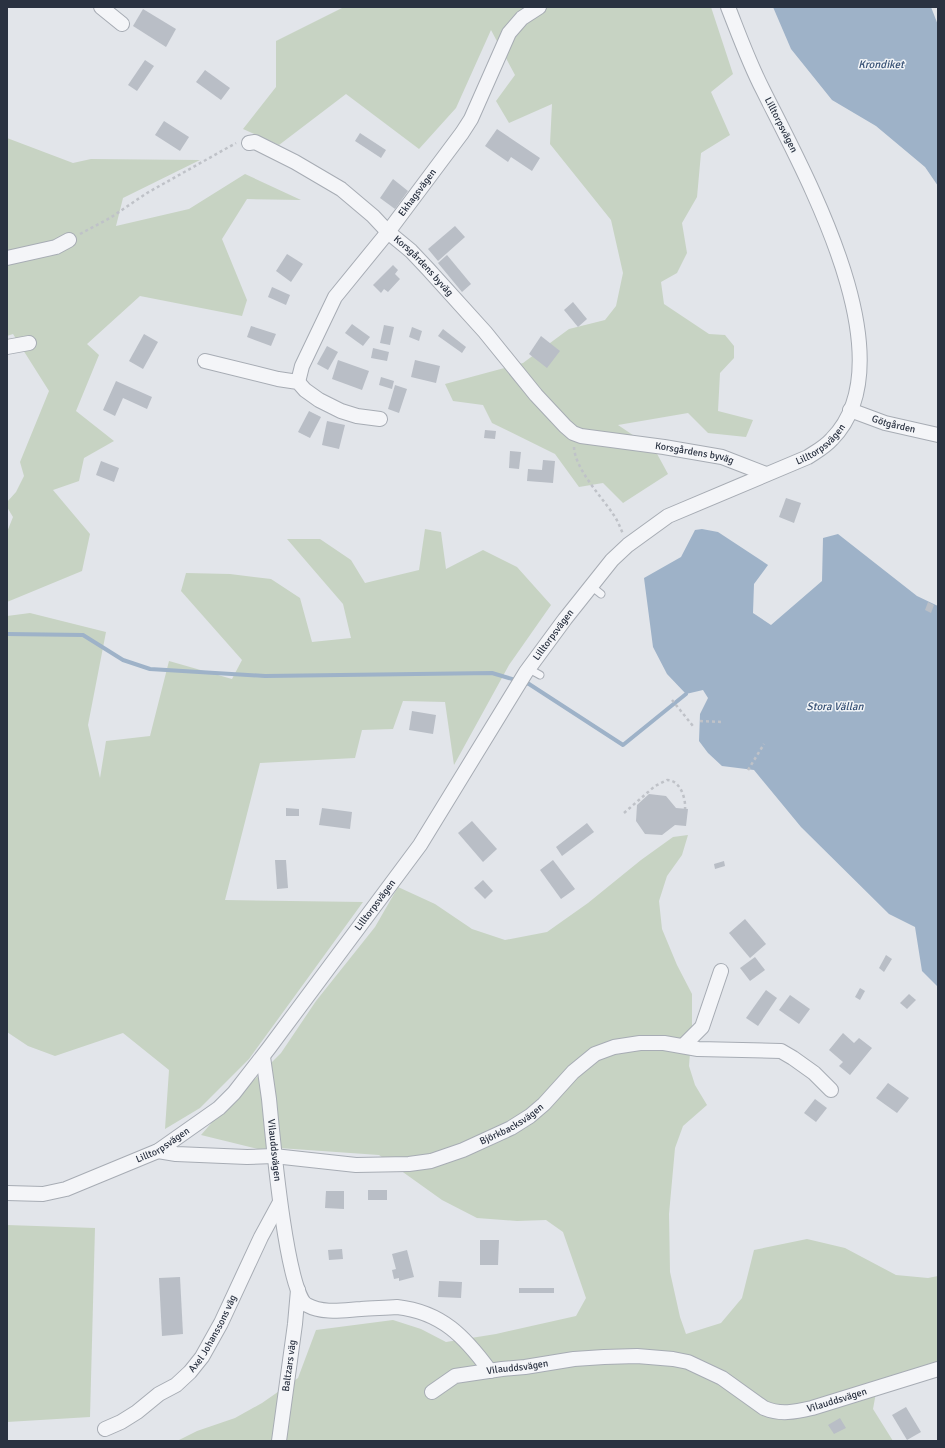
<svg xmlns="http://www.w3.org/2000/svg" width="945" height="1448" font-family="Signika,sans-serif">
  <rect width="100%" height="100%" fill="#e2e5ea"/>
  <!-- green -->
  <g fill="#c7d3c3">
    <polygon points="344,7 711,7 733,74 711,92 730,135 701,153 697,197 682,223 687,253 677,273 661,282 664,304 709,334 725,335 734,346 734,358 720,373 718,411 753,420 746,437 708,433 688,413 618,425 655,450 668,474 623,503 603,483 579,487 555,454 492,423 483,405 453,401 445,384 523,363 569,329 605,320 616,306 623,273 611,220 550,144 552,104 509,123 496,101 515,75 491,30 456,108 419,149 346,94 279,145 243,129 276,87 276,41"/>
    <polygon points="7,138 73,163 91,159 200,160 123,198 116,226 189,209 245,174 301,200 247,199 222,239 247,300 242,316 140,296 87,344 99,355 76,411 114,441 84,458 79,481 53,490 90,534 82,571 7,602 7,532 13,517 7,507 7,502 16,492 24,476 20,462 49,391 13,334 7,336"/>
    <polygon points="425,529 441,532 446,569 483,550 517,567 551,605 509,665 454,765 445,702 403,701 393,729 362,730 355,758 260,763 225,900 363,902 249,1059 200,1108 165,1129 169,1070 123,1033 55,1056 28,1046 7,1032 7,616 30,613 106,632 88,725 100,778 106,741 150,736 169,661 232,679 242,660 181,591 186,573 230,574 271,579 300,598 312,642 351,638 343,604 287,539 320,539 351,560 365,583 419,570"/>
    <polygon points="688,835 682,855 667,876 659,901 662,929 677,965 692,994 692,1026 689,1066 695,1085 707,1105 683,1126 675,1148 669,1214 670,1272 680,1317 686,1334 721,1323 742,1298 754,1250 807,1239 845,1248 896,1275 928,1278 938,1276 938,1361 877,1387 873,1409 893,1441 177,1441 197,1431 235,1418 262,1403 298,1378 316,1330 393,1320 421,1329 446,1342 496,1334 576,1316 586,1298 563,1232 546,1220 517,1221 477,1218 442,1200 379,1155 279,1148 258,1149 201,1135 214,1120 281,1053 316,1001 375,927 398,887 435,904 472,929 505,940 547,932 588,903 641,860 673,837"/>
    <polygon points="7,1225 95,1228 90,1417 7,1422"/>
  </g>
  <!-- water -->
  <g fill="#9eb2c8">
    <polygon points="773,7 931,7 938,25 938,186 925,167 876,126 832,100 791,49"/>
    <polygon points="702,529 718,532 768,565 754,584 753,613 771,625 822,581 823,538 838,534 917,596 938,606 938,987 922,971 915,927 889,914 801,827 754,770 722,766 708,753 699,741 700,714 708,698 703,690 686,694 667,674 653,647 644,578 681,557 695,530"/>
  </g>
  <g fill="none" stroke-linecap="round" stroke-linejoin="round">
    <!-- stream -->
    <polyline stroke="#9eb2c8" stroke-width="4" points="7,634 83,635 123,660 150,669 265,676 492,673 529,684 623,745 686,694"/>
  </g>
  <!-- building -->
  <g fill="#b9bec6">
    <polygon points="143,9 176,29 166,47 133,26"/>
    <polygon points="145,60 154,66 137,91 128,85"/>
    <polygon points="205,70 230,88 221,100 196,82"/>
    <polygon points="164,121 189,137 180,151 155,135"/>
    <polygon points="497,129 540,158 532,171 511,157 508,162 485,146"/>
    <polygon points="360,133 386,150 381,158 355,141"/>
    <polygon points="393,179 408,191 395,209 380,198"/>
    <polygon points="455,226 465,237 438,261 428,249"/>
    <polygon points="287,254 303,264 291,282 276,271"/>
    <polygon points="447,255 471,284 462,292 438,263"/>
    <polygon points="393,265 398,270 395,274 400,279 388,292 384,289 381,293 373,285"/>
    <polygon points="272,287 290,295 286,305 268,297"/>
    <polygon points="573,302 587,319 578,327 564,310"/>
    <polygon points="352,324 370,337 363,346 345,333"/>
    <polygon points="384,325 394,327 390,345 380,343"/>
    <polygon points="251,326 276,334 271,346 247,337"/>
    <polygon points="412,327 422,331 419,341 409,337"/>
    <polygon points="443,329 466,347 462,353 438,336"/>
    <polygon points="144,334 158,342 143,369 129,361"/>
    <polygon points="541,336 560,351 547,368 529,354"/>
    <polygon points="327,346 338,352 328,370 317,364"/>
    <polygon points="373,348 389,352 387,361 371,358"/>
    <polygon points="338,360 369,371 362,390 332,379"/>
    <polygon points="415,360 440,366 436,383 411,377"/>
    <polygon points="381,377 394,381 392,389 379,385"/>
    <polygon points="116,381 152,397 147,409 123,398 115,416 103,410"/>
    <polygon points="395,385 407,389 399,413 388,409"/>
    <polygon points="309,411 321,417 310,438 298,432"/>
    <polygon points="327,421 345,425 339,449 322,445"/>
    <polygon points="485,430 496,431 495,439 484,438"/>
    <polygon points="510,451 521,452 519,469 509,468"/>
    <polygon points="543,460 555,461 553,483 527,481 528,469 542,470"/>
    <polygon points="101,461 119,468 114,482 96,475"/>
    <polygon points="786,498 801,503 794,523 779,517"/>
    <polygon points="928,602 934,605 931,613 925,610"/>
    <polygon points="412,711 436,715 433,734 409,730"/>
    <polygon points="649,794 666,796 676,808 688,809 686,826 675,825 662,835 645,834 636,821 637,805"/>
    <polygon points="286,808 299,809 299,816 286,816"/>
    <polygon points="322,808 352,812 350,829 319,825"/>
    <polygon points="472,821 497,849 483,862 458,833"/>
    <polygon points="587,823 594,832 562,856 556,847"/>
    <polygon points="275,860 286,860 288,888 277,889"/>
    <polygon points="553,860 575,889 561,899 540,870"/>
    <polygon points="724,861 725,866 715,869 714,864"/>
    <polygon points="483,880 493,891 485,899 474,888"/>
    <polygon points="745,919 766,944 750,958 729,933"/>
    <polygon points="886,955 892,959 884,972 879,968"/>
    <polygon points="755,957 765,970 750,981 740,968"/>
    <polygon points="860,988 865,991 860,1000 855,997"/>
    <polygon points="766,990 777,998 758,1026 746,1018"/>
    <polygon points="909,994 916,1000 907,1009 900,1003"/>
    <polygon points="790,995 810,1009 799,1024 779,1010"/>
    <polygon points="843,1033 854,1043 859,1038 872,1048 850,1075 839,1066 843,1062 829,1050"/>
    <polygon points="888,1083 909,1098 897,1113 876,1098"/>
    <polygon points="815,1099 827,1108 816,1122 804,1113"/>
    <rect x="368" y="1190" width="19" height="10"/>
    <polygon points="326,1191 344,1191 344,1209 325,1208"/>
    <polygon points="480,1240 499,1240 498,1265 480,1265"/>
    <polygon points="342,1249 343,1259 329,1260 328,1250"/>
    <polygon points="407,1250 414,1277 399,1281 399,1278 394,1279 392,1270 396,1269 392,1254"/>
    <polygon points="180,1277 183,1334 162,1336 159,1278"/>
    <polygon points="439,1281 462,1282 461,1298 438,1297"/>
    <rect x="519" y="1288" width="35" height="5"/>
    <polygon points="906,1407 921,1432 907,1440 892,1415"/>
    <polygon points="840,1418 846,1428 834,1434 828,1425"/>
  </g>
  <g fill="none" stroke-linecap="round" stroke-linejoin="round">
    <defs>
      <g id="lane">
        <polyline points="591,586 601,594"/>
        <polyline points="529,669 540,675"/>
      </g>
      <g id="street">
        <polyline points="101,7 122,24"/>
        <path id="s1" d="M249,143L255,142L295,162L341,189L373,216L388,232L411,251L428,269L485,332L536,395L565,426L573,433L581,436L664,447L722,457L766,474"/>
        <polyline points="7,258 56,247 69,240"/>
        <polyline points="7,347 29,343"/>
        <polyline points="205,361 278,379 298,382 305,390 319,400 341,411 357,416 380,419"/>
        <path id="s2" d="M298,382L302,366L335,297L388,232L462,133L471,119L509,33L522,18L539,7"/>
        <path id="s3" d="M850,410L885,423L938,435"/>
        <polyline points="683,1046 702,1027 721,971"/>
        <path id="s4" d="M263,1057C265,1071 267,1085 269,1099C272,1129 286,1294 307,1305C323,1314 344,1310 361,1309C373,1308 385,1308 397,1307C442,1312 465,1337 490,1371"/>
        <path id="s5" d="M158,1151L176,1154L247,1157L274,1156L356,1165L409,1164L431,1161L463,1150L511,1128L530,1116L544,1104L573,1072L595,1054L614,1047L640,1043H664L698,1049L781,1051L793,1058L814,1073L831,1090"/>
        <path id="s6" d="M7,1193L43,1194L66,1189L158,1151L219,1108L234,1093L269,1048L420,845L526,672L565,619L612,560L628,545L668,516L808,457C817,451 825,447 832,439C910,359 803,171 763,90C749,63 739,35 728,7"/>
        <path id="s7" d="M432,1392L455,1376L502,1369L525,1367L574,1359L604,1357L637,1356L673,1359L688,1362L722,1378L764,1408C780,1415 795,1412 812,1408L938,1369"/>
        <path id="s8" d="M105,1429L121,1422L137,1412L159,1394L176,1385L190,1372L202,1357L221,1323L261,1237L280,1202"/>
        <path id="s9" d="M279,1441L295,1324L298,1290"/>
      </g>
    </defs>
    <!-- lane casing -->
    <use href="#lane" stroke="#a7acb4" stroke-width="9"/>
    <!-- street casing -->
    <use href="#street" stroke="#a7acb4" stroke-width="16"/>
    <!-- path -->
    <g stroke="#bfc2c8" stroke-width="2.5" stroke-dasharray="3 3" stroke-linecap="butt">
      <polyline points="80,234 110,218 147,193 236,143"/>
      <path d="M574,447C575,469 601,496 613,514C617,519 620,527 623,534"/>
      <polyline points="672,700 693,726"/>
      <polyline points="700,721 723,722"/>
      <polyline points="748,770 764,744"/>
      <path d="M624,813L655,786L667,780C680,780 686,798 685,809"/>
    </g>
    <!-- lane -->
    <use href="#lane" stroke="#f4f5f8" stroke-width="7"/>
    <!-- street -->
    <use href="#street" stroke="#f4f5f8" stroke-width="14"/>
  </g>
  <g text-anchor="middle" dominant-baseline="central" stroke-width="3" stroke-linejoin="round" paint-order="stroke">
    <!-- street labels -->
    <g font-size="10" fill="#2a3241" stroke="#f1f4f7">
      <text transform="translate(781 125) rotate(63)">Lilltorpsvägen</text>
      <text stroke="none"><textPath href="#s2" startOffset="226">Ekhagsvägen</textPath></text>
      <text stroke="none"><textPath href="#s1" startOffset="217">Korsgårdens byväg</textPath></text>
      <text stroke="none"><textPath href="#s3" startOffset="46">Götgården</textPath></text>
      <text stroke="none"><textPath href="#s6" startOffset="1150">Lilltorpsvägen</textPath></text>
      <text stroke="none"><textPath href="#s1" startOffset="565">Korsgårdens byväg</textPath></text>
      <text stroke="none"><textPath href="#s6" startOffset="814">Lilltorpsvägen</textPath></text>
      <text stroke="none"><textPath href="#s6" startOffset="490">Lilltorpsvägen</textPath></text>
      <text stroke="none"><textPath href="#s5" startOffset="363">Björkbacksvägen</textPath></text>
      <text stroke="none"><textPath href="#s6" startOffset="166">Lilltorpsvägen</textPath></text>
      <text stroke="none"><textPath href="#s4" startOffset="94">Vilauddsvägen</textPath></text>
      <text stroke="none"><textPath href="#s8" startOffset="148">Axel Johanssons väg</textPath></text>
      <text stroke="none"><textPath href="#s7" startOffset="91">Vilauddsvägen</textPath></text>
      <text stroke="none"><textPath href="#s9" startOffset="76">Baltzars väg</textPath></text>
      <text stroke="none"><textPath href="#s7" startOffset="427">Vilauddsvägen</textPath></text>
    </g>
    <!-- water labels -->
    <g font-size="11" font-style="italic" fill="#365074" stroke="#f1f4f7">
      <text x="881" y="64">Krondiket</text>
      <text x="835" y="706">Stora Vällan</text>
    </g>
  </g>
  <!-- border -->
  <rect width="945" height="1448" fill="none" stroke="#2a3241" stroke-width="16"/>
</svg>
